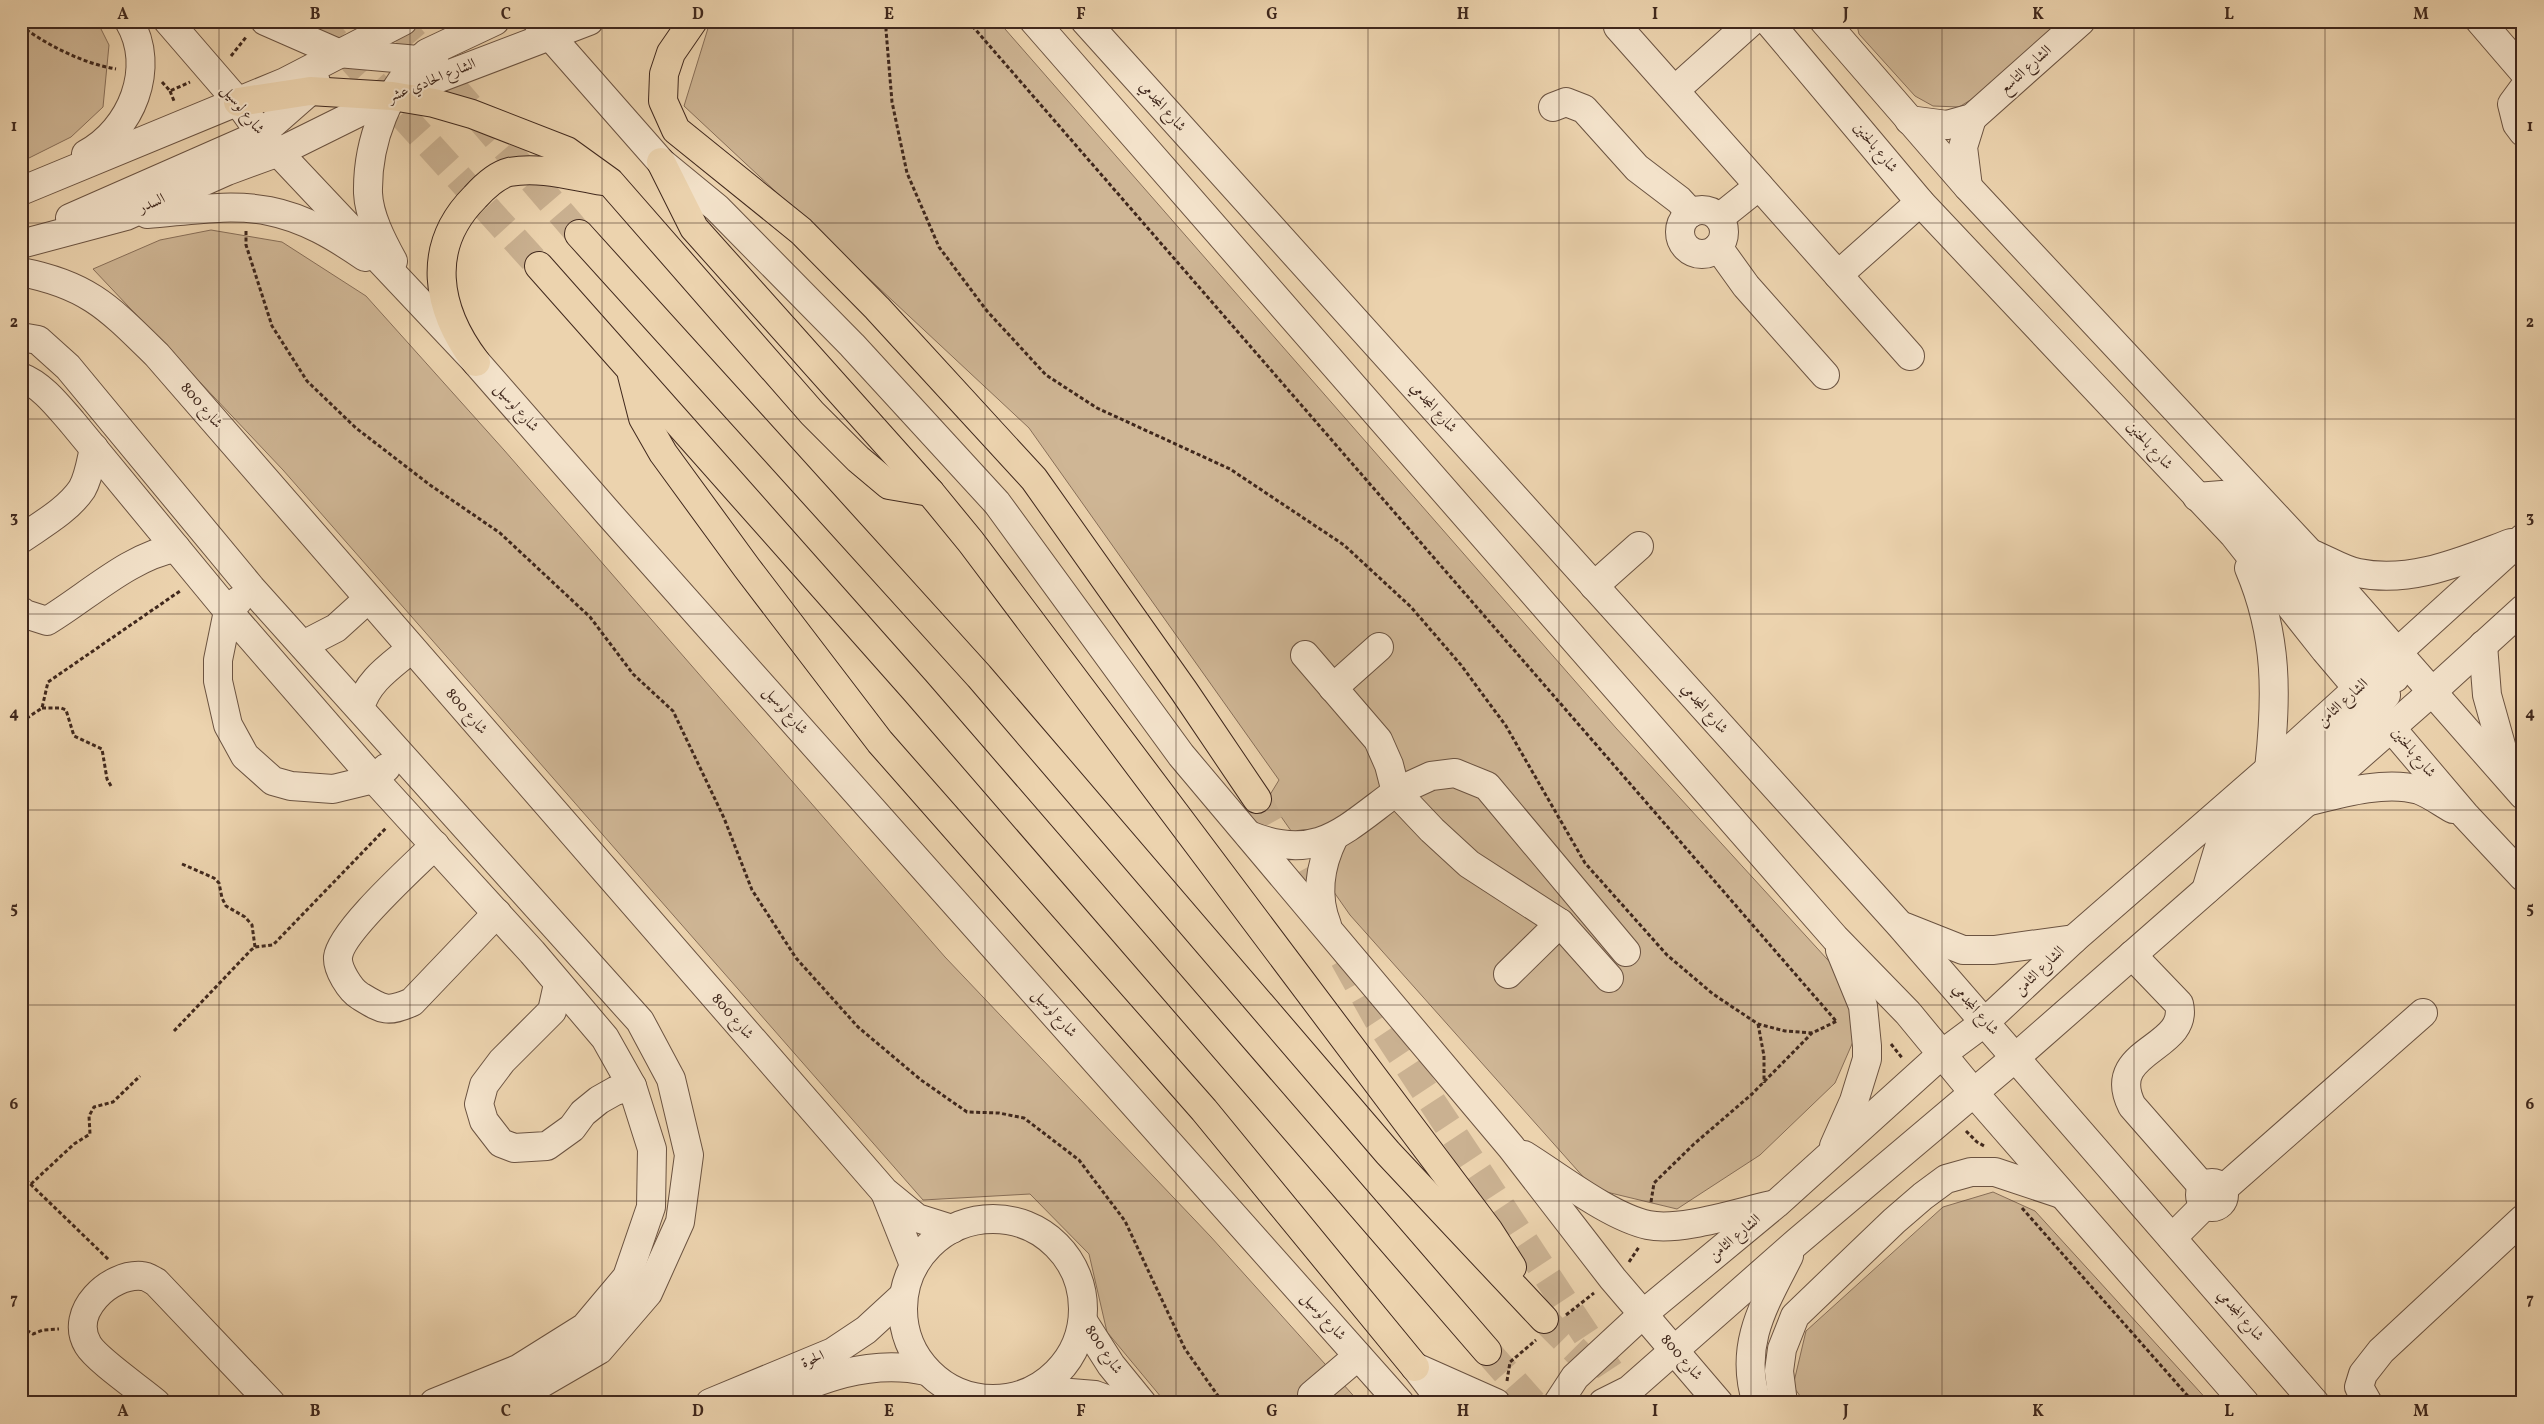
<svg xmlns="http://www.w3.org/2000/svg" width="2544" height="1424" font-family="Vollkorn,Amiri,serif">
  <rect width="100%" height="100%" fill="#ecd3ae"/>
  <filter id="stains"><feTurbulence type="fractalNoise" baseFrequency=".004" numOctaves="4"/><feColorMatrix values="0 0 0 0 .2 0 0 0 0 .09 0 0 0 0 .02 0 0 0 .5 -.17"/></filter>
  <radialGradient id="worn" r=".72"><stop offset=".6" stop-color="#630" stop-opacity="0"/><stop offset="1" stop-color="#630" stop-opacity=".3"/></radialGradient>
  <!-- garden -->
  <g fill="#cfb695" stroke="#886f59">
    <polygon points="21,21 97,21 109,45 103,107 71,137 21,162"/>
    <polygon points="716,21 998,21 1616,728 1869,1005 1835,1083 1760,1155 1677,1209 1594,1189 1350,915 1268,798 1279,780 1029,428 684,106 709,25"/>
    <polygon points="1856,21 2061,21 1977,96 1959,107 1933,106 1915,96 1859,34"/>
    <polygon points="211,230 282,242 366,296 504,450 945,957 1211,1237 1360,1403 1166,1403 1107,1332 1089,1254 1030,1194 923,1200 283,470 93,269 160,240"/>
    <polygon points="1993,1192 2035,1211 2210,1403 1805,1403 1793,1386 1806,1331 1943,1207"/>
  </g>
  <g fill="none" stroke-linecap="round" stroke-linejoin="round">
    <!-- highway-tunnel -->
    <g stroke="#cab191" stroke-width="28" stroke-dasharray="28 14" stroke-linecap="butt">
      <polyline points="317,21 539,266"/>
      <polyline points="396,21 579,234"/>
      <polyline points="1257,799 1314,903"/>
      <polyline points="1344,959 1378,1020 1631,1403"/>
      <polyline points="1544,1319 1598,1373"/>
      <polyline points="1487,1351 1533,1403"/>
    </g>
    <defs>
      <g id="minor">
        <polyline points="168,21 238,102 261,134 476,362 609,514 1400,1403"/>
        <polyline points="265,21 338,53 418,60 434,59"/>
        <polyline points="537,21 661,162 717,208 852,345 997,503 1181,755 1511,1147 1613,1279 1719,1403"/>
        <polyline points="1034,21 1835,938 1908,1013 1974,1093 2245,1403"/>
        <polyline points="1085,21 1900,925 2315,1403"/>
        <polyline points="1768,21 1920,202 2234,535 2325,650 2465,815 2523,877"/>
        <polyline points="1824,21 1968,187 2310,553 2523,795"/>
        <polyline points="2480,21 2523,71"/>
        <polyline points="1618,27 1910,356"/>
        <polyline points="2523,89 2512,104 2517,124 2523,132"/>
        <polyline points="1675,90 1752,21"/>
        <polyline points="1553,107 1566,102 1584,109 1637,168 1679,200 1691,213"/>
        <polyline points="1909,120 1947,125 1972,118 2081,21"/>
        <path d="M86,154C131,130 157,68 129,21"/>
        <polyline points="1968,187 1963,147 1972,118"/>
        <polyline points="21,191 285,82 403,21"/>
        <circle cx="1702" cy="232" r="22"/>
        <path d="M147,214C187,211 230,203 269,211C305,218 336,237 365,257"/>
        <polyline points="70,218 261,134 310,91 316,82"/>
        <polyline points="1719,218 1759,186"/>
        <polyline points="21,244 126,216 227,171 279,152 392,96 589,21"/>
        <polyline points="1718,247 1746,286 1825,375"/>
        <path d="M393,261C382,241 369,216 368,193C367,142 388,86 427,53L495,21"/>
        <path d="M21,272C89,285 110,309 157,355L884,1191L917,1218L952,1229"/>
        <polyline points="1838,275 1920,202"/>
        <polyline points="21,337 38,340 68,367 251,588 640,1021 671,1079 689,1155 680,1222 648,1293 599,1350 530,1390 502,1403"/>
        <path d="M21,377C42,385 58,406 72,422L228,611L374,779L532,952L605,1038L632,1086L652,1149L651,1207L627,1277L585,1327L518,1369L434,1403"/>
        <polyline points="2197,497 2222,495 2379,671 2395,678"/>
        <path d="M21,539C41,525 68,510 82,489C89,477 91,461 94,448"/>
        <path d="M2315,555C2329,561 2344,570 2358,573C2411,584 2462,561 2511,543"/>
        <path d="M2249,568C2278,636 2277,697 2269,769"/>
        <polyline points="1594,586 1639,546"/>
        <polyline points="238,601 228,611 218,660 218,681 228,725 245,756 273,781 291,786 333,789 374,779 386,768"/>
        <path d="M21,611L25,614L47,621C87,597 130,556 176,548"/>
        <polyline points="303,645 336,628 368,599"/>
        <polyline points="2483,645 2487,695 2508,770"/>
        <polyline points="1333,688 1379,647"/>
        <path d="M360,708C367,681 391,666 411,649"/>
        <path d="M2310,801C2341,793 2387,780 2419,790C2430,794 2442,803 2453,809"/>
        <path d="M1249,835C1317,863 1344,830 1396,792L1389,765L1378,740L1305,655"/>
        <path d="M435,845C414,866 341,931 338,957C337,969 350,990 360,996C383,1010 387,1013 412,1002L497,913"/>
        <polyline points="2206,890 2220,844 2375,708 2386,695"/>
        <polyline points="1560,923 1609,978"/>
        <path d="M1327,925C1315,895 1320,865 1334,837"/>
        <polyline points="1905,927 1963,950 1994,950 2074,939"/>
        <path d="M2132,955L2179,1004C2190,1050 2103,1049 2132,1106L2203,1187"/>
        <polyline points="1508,974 1560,923 1469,864 1432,830 1396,792 1431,776 1455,773 1487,786 1626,952"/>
        <polyline points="558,984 552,1011 502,1061 484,1085 479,1104 484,1121 501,1143 514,1148 547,1146 572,1128 583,1113 599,1100 615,1091 632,1086"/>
        <polyline points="1834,1146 1854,1101 1867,1059 1867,1046 1863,1006 1840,950"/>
        <path d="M1524,1155C1558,1176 1610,1217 1648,1225C1680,1232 1739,1212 1772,1205"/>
        <circle cx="2212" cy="1195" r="12"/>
        <polyline points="2223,1189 2423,1013"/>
        <polyline points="886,1195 914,1265"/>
        <circle cx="993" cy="1309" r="90"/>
        <polyline points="2172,1238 2205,1205"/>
        <polyline points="1083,1321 1111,1365 1142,1403"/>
        <polyline points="1415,1367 1496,1403"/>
        <polyline points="1416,1368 1443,1403"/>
        <polyline points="1034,1390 1095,1395 1117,1403"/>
        <polyline points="1312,1395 1358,1356"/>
        <path d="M156,1403C141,1390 97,1360 88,1345C68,1312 110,1273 142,1276C147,1276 152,1280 156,1282L271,1403"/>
        <polyline points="710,1403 833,1352 866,1330 903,1296"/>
        <path d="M766,1403C817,1380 869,1358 926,1371"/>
        <polyline points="1558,1403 1575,1377 1643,1314 1776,1204 1942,1054 1985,1022 2074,939 2269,769 2523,538"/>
        <polyline points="1603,1403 1629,1390 1797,1242 2016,1057 2433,691 2523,609"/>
        <path d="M1757,1403C1738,1346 1764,1305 1789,1256"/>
        <polyline points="1783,1403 1779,1371 1782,1349 1795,1316 1894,1221 1923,1196 1946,1179 1971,1172 1995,1172 2061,1194"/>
        <polyline points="2368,1403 2359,1387 2363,1374 2381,1351 2523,1219"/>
      </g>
      <g id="highway">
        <polyline points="693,21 671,53 664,74 663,101 676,130 801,231 877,308 1034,479 1184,691 1257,799"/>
        <polyline points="238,102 310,91 392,96 434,103 472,114 567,151 610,182 812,413 858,459 889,485 930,492"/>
        <polyline points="661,162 694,228 930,492 971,542 1489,1231 1512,1267"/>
        <polyline points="579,234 979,676 1388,1153 1544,1319"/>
        <polyline points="539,266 915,690 1487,1351"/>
        <path d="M476,362C436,309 425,247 475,197C483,188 497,175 509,172C540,166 572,176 603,181"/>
        <polyline points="632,375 643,418 663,453 747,568 880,742 1204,1110 1415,1367"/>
      </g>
    </defs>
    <!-- minor casing -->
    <use href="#minor" stroke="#6b5341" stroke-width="30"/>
    <!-- highway casing -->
    <use href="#highway" stroke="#40281d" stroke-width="30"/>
    <!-- path -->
    <g stroke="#40281d" stroke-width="3" stroke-dasharray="4 2.5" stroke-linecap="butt">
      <polyline points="887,21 886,30 892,102 907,173 939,247 987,311 1046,375 1097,408 1230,469 1344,545 1411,607 1461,665 1506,726 1585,863 1667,955 1713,994 1758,1024 1785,1031 1812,1033"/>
      <polyline points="968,21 1836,1021"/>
      <path d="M21,26C49,46 82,63 116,69"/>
      <polyline points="231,56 247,36"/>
      <polyline points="162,82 170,91 190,82"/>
      <polyline points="170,91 174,101"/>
      <polyline points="246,231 246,245 272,326 307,381 356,428 430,485 500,533 590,617 633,674 673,711 724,818 752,890 796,958 858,1027 921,1080 967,1112 999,1113 1024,1118 1079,1160 1125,1221 1185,1349 1223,1403"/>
      <polyline points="42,708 61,708 66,710 74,736 102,749 107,779 111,786"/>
      <polyline points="21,722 42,708 48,682 180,591"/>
      <polyline points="182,864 214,878 219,883 222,898 226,906 245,917 252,925 255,947"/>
      <polyline points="1758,1024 1764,1056 1764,1083"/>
      <polyline points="174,1031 251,950 255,947 273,945 386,828"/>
      <polyline points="1891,1044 1903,1059"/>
      <polyline points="1966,1131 1977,1142 1986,1147"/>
      <polyline points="21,1175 109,1260"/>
      <polyline points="31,1184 74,1144 90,1134 89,1116 94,1107 113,1102 140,1076"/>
      <polyline points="1651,1202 1654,1183 1694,1144 1752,1094 1812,1033 1837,1021"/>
      <polyline points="2022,1208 2194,1403"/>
      <polyline points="1629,1262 1639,1247"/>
      <polyline points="1566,1315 1594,1293"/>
      <polyline points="21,1327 33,1334 43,1330 59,1329"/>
      <polyline points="1507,1381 1510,1362 1536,1340"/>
    </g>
    <!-- minor -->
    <use href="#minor" stroke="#f3e2ca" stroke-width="28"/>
    <!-- highway -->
    <use href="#highway" stroke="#ecd3ae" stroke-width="28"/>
  </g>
  <!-- grid -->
  <path fill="none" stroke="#40281d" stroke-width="1" stroke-opacity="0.55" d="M219,21V1403M410,21V1403M602,21V1403M793,21V1403M985,21V1403M1176,21V1403M1368,21V1403M1559,21V1403M1751,21V1403M1942,21V1403M2134,21V1403M2325,21V1403M21,223H2523M21,419H2523M21,614H2523M21,810H2523M21,1005H2523M21,1201H2523"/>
  <g text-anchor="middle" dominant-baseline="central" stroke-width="4" stroke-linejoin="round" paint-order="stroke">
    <!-- street labels -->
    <g font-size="15" fill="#40281d" stroke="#f3e2ca">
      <text transform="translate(2026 70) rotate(-42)">الشارع التاسع</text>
      <text transform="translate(432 81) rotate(-22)">الشارع الحادي عشر</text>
      <text transform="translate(1162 107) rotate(48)">شارع المجدمي</text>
      <text transform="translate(242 110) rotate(51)">شارع لوسيل</text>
      <text transform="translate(1875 148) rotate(50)">شارع بالحنين</text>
      <text transform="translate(152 204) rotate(-24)">السدر</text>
      <text transform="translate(201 406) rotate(49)">شارع 800</text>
      <text transform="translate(516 408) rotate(49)">شارع لوسيل</text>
      <text transform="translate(1433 408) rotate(48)">شارع المجدمي</text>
      <text transform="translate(2149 446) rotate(47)">شارع بالحنين</text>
      <text transform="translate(2343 703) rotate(-42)">الشارع الثامن</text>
      <text transform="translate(1704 709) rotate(48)">شارع المجدمي</text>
      <text transform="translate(785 711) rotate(48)">شارع لوسيل</text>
      <text transform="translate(466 712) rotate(49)">شارع 800</text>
      <text transform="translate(2413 753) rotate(50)">شارع بالحنين</text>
      <text transform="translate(2040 971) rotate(-44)">الشارع الثامن</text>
      <text transform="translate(1975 1010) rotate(49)">شارع المجدمي</text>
      <text transform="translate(1054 1014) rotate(48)">شارع لوسيل</text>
      <text transform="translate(732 1017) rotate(49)">شارع 800</text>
      <text transform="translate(1735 1238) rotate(-40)">الشارع الثامن</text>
      <text transform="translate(2240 1316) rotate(49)">شارع المجدمي</text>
      <text transform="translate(1323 1317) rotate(48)">شارع لوسيل</text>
      <text transform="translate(1103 1350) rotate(56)">شارع 800</text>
      <text transform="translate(1681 1358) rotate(49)">شارع 800</text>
      <text transform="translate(813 1360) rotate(-23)">الحوة</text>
    </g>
  </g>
  <!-- margin -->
  <rect width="2544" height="1424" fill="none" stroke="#ecd3ae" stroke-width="55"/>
  <rect x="28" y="28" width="2488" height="1368" fill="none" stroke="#40281d" stroke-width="2"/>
  <g font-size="16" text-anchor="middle" font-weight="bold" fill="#40281d">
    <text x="123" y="19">A</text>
    <text x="315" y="19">B</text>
    <text x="506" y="19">C</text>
    <text x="698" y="19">D</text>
    <text x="889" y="19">E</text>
    <text x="1081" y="19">F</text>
    <text x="1272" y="19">G</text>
    <text x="1463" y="19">H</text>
    <text x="1655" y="19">I</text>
    <text x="1846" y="19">J</text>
    <text x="2038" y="19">K</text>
    <text x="2229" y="19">L</text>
    <text x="2421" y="19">M</text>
    <text x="14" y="131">1</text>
    <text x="2530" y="131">1</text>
    <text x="14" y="327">2</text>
    <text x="2530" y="327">2</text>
    <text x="14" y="522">3</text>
    <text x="2530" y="522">3</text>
    <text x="14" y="718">4</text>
    <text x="2530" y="718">4</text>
    <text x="14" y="913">5</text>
    <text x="2530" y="913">5</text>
    <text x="14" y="1109">6</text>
    <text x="2530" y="1109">6</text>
    <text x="14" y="1304">7</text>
    <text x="2530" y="1304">7</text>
    <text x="123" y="1416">A</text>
    <text x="315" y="1416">B</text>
    <text x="506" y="1416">C</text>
    <text x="698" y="1416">D</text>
    <text x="889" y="1416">E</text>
    <text x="1081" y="1416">F</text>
    <text x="1272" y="1416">G</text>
    <text x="1463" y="1416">H</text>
    <text x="1655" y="1416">I</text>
    <text x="1846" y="1416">J</text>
    <text x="2038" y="1416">K</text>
    <text x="2229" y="1416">L</text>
    <text x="2421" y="1416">M</text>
  </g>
  <rect width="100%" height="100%" filter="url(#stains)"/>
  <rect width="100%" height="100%" fill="url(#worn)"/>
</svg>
